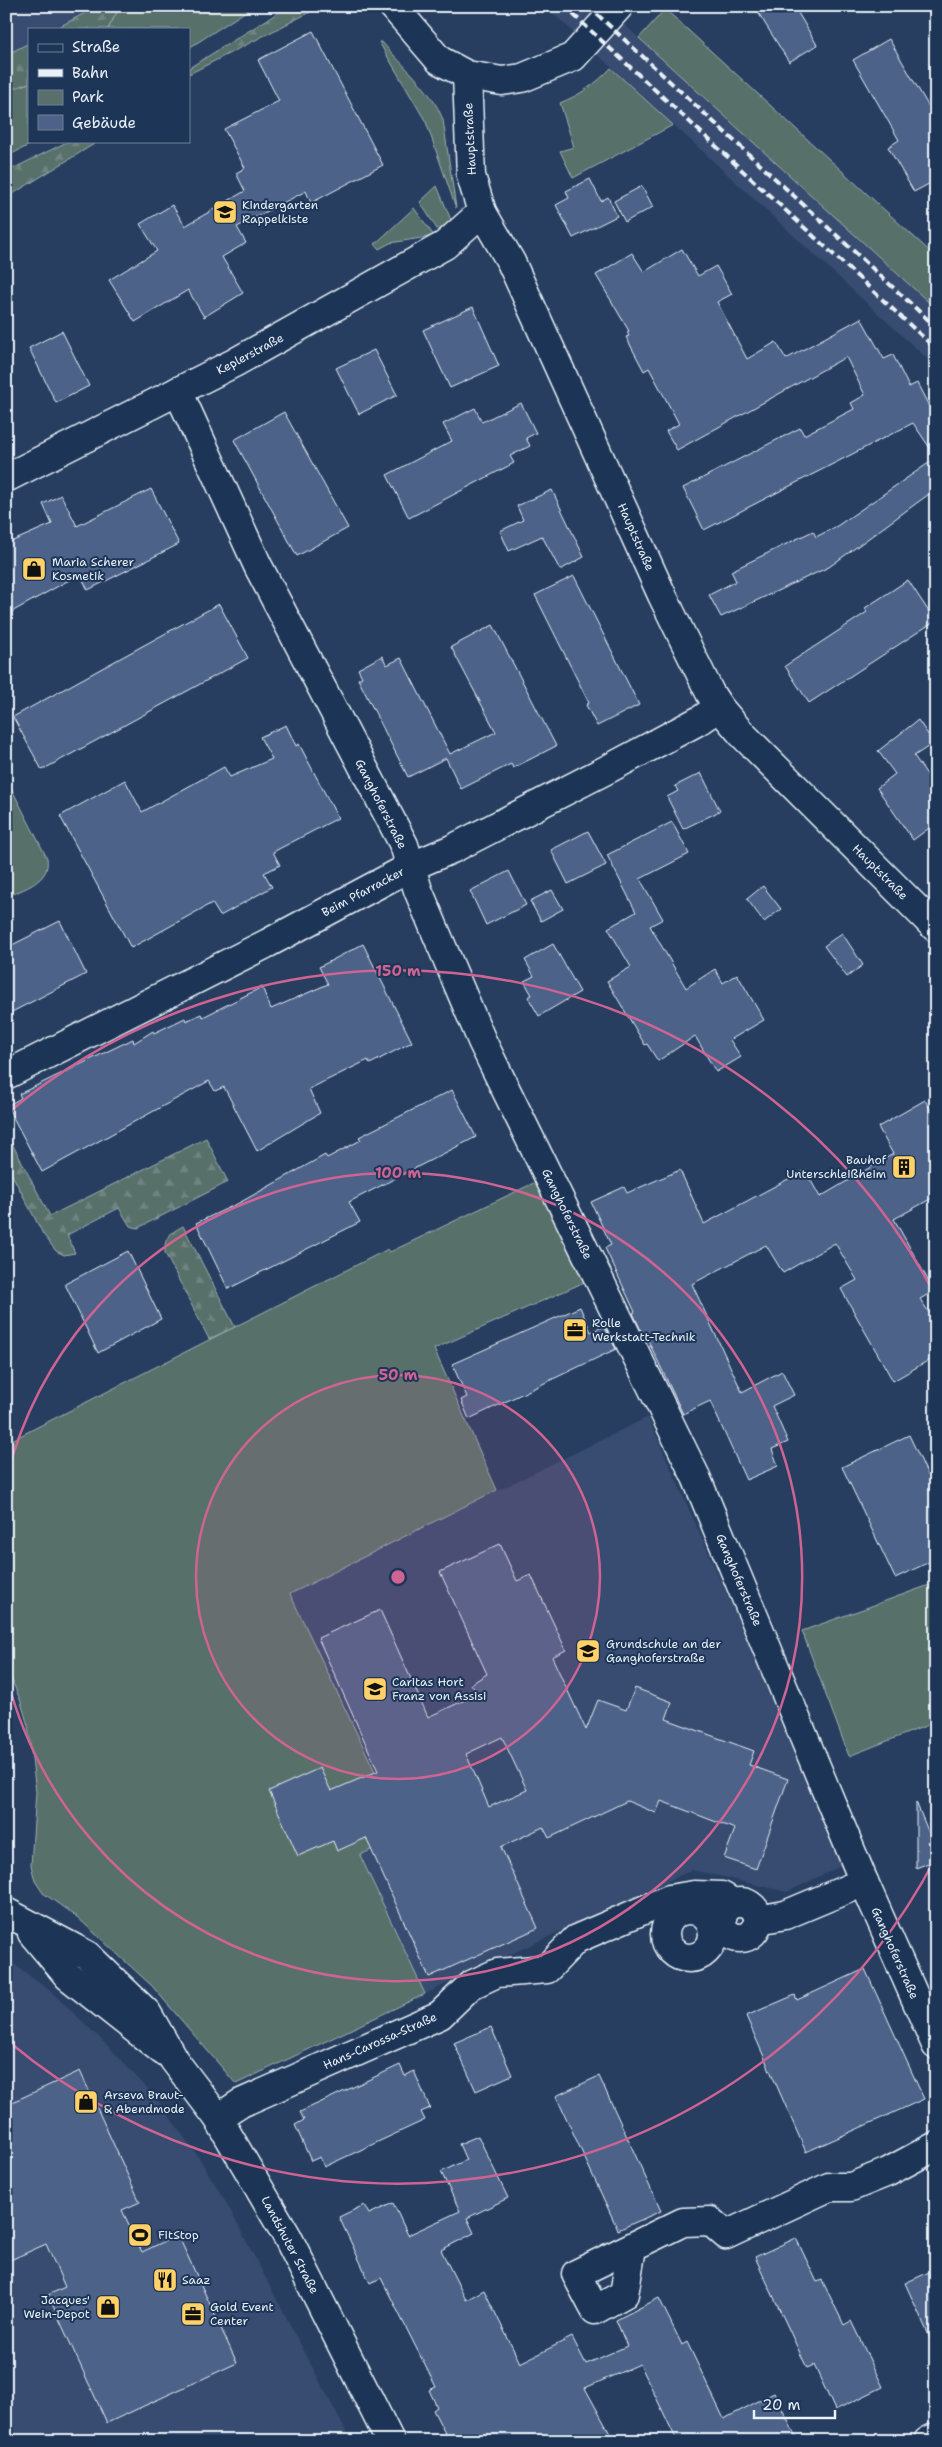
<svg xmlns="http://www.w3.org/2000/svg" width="942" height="2447" font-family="'Shantell Sans',sans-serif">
  <defs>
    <pattern id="forest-firs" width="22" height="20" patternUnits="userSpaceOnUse" patternTransform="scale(1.25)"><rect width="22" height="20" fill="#586f6b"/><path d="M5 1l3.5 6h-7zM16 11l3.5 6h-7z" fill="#708481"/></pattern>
  </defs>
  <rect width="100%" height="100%" fill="#273e61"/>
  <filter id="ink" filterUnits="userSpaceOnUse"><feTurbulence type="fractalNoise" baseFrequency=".02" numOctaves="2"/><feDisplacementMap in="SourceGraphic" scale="10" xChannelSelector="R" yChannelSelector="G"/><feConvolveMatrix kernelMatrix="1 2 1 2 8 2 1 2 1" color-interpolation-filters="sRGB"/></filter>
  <g filter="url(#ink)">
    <!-- built -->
    <g fill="#374c70">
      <polygon points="6,6 98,6 55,29 29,29 29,43 6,55"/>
      <polygon points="545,6 604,6 936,309 936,367"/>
      <polygon points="648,1417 847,1863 787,1892 692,1870 425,1994 360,1854 405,1834 289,1593"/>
      <polygon points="6,1958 54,1994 109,2047 157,2099 201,2161 227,2204 351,2441 6,2441"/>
    </g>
    <!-- green -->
    <g fill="#586f6b" stroke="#a0b0b2">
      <polygon points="120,6 254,6 189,48 189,29 108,29"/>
      <polygon points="665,9 936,257 936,309 639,38"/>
      <path d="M379,42H382C403,67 432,89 443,120L456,208L426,122Z"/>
      <path d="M611,68L673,125L573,178L560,151L574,147L560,103C580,95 596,84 611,68Z"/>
      <polygon points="29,83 29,141 37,141 6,157 6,91"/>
      <polygon points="437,186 451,220 439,232 420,202"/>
      <polygon points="414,208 434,236 390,243 379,249 375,244"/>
      <path d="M6,778L47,858C51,882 23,889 6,897Z"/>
      <polygon points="542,1179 587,1281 434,1349 497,1490 290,1594 405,1834 360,1855 425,1994 236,2084 152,1986 77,1917 43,1893 35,1881 31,1865 36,1792 28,1726 21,1702 6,1666 6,1443 388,1249 390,1252"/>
      <polygon points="935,1583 936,1722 849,1756 802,1631"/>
    </g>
    <!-- forest -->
    <g fill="url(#forest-firs)" stroke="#a0b0b2">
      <polygon points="98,6 120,6 108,29 55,29"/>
      <polygon points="289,6 322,6 189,74 189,68"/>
      <polygon points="29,43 29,83 6,91 6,55"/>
      <polygon points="69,141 99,141 6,198 6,172"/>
      <polygon points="6,1132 50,1216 206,1138 228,1182 138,1228 130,1226 119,1208 67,1235 75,1253 64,1255 56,1251 43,1234 6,1163"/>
      <path d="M183,1226L235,1327L209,1339L165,1253C164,1237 169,1234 183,1226Z"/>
    </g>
    <!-- building -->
    <g fill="#4e6289" stroke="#e8f1f8" fill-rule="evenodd">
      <polygon points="754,6 794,6 817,45 789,62"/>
      <polygon points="313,31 383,165 311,203 306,191 237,227 246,243 222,257 243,293 204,317 188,290 135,322 109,280 157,251 140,224 172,205 185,226 245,191 236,173 245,168 224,129 279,101 258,60"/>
      <polygon points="889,39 936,119 936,180 914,192 888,147 899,140 853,60"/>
      <polygon points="590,179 601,201 608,197 617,216 573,238 556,205 569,198 566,191"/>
      <polygon points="642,186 653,207 625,222 614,201"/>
      <polygon points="682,249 698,276 716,266 732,294 717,302 747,359 776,342 786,359 861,318 884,359 893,355 909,387 917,383 936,420 936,457 913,423 704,530 683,488 800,428 804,435 854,409 851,403 865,395 846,357 677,450 666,431 679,424 649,368 644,371 626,337 629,336 627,332 629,331 596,275 632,253 644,272"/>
      <polygon points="473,307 499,366 450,388 423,330"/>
      <polygon points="62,331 89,386 56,403 29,348"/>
      <polygon points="374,350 397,395 359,414 336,368"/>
      <polygon points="521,403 536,433 526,438 530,446 510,456 514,463 409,518 387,475 452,441 443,424 475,408 482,422"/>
      <polygon points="284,412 348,528 297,556 234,440"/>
      <polygon points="936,458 936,489 829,567 721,617 709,595 736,581 731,571 813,531 816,537 837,526"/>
      <polygon points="151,489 179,544 88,590 80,574 6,615 6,544 52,524 43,504 61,495 77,526"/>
      <polygon points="552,490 584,557 560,570 542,536 509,551 500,531 523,520 517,506"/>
      <polygon points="574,576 639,705 597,726 586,705 589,703 535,595"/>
      <polygon points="908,580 935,621 809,703 785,666 867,612 865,608"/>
      <polygon points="219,604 248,658 42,770 13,717"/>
      <polygon points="493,625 556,746 513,768 511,764 461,789 446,758 408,777 358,679 362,677 358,669 382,656 387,665 401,658 450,754 496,732 451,647"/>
      <polygon points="918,720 934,743 914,756 936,787 936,823 913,840 877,788 895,774 878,751"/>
      <polygon points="286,725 296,746 299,744 338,818 273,852 280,865 264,873 272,887 220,916 212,903 131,948 60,816 125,780 142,812 224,767 230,777 272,759 260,737"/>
      <polygon points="701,773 720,811 683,829 667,797 678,791 675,786"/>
      <polygon points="672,822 689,854 640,879 663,919 650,926 686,988 715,969 723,983 737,974 764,1020 730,1040 741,1057 716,1072 695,1036 658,1061 647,1044 645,1045 607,981 631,967 608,928 636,912 607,855"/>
      <polygon points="588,831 606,865 568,884 551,850"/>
      <polygon points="509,871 526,905 486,925 470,891"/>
      <polygon points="763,886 781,909 764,922 747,899"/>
      <polygon points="552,890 563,909 541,921 530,901"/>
      <polygon points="60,921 86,974 6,1015 6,948"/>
      <polygon points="842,933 863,965 847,977 824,946"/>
      <polygon points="363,944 412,1042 370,1064 368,1060 309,1089 320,1113 257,1151 224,1087 215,1091 209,1081 42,1172 7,1106 21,1098 19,1094 133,1039 134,1043 153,1031 154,1033 185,1018 186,1021 201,1014 203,1017 262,987 271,1009 328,984 319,967"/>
      <polygon points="553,944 580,992 539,1016 528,997 532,995 524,981 534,976 525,960"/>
      <polygon points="452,1090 476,1137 349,1202 360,1222 228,1289 196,1223 239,1203 325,1155 327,1158 361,1140 359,1137"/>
      <polygon points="925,1100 936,1119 936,1196 894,1219 934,1291 920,1299 936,1323 936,1356 893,1381 841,1289 857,1280 835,1243 783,1273 766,1245 692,1284 742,1392 782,1371 794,1395 772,1406 788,1442 772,1449 778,1466 746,1480 710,1401 683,1414 646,1336 644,1337 633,1313 635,1312 605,1248 611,1245 591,1202 624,1187 627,1193 680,1170 704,1224 805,1170 820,1197 893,1154 878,1127"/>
      <polygon points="128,1251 161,1319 98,1353 65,1284"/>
      <polygon points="580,1307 591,1332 604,1326 616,1349 469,1419 461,1400 467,1397 452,1364"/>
      <polygon points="909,1435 936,1492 936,1559 895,1578 842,1467"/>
      <path d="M500,1544L517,1581L531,1575L566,1650L552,1657L586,1730L598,1700L626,1710L635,1688L672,1702L666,1719L754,1751L749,1765L788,1779L756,1869L724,1858L735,1829L661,1801L656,1813L627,1801L549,1838L543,1827L501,1847L538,1928L429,1977L366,1838L337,1851L333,1841L298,1856L269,1791L320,1768L331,1791L378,1771L318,1638L380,1610L428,1717L478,1694L471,1684L487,1674L440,1572ZM502,1737L527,1790L489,1807L466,1754Z"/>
      <polygon points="916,1802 936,1850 936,1860 916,1868"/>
      <polygon points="865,1969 924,2099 806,2152 746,2016 795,1995 797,2000"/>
      <polygon points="491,2027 512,2075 476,2091 454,2043"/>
      <polygon points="400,2065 405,2076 414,2071 430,2108 421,2112 425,2120 324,2167 320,2157 311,2161 295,2125 304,2120 300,2112"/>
      <polygon points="80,2071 140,2202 122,2210 142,2252 178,2235 237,2363 107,2423 48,2295 65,2287 46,2244 6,2262 6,2105"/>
      <polygon points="599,2076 661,2211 618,2230 556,2096"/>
      <polygon points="478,2136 508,2198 467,2218 474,2233 441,2250 466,2300 484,2290 520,2363 572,2337 586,2364 627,2346 616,2320 659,2298 682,2345 687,2342 724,2419 774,2393 798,2441 677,2441 640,2364 585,2388 614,2441 449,2441 433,2410 437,2407 429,2390 436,2387 381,2278 370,2283 339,2217 364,2205 369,2214 393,2203 408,2235 460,2211 441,2172 466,2160 459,2144"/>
      <polygon points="796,2238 817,2282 822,2280 844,2325 851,2321 883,2387 835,2410 814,2365 807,2368 755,2257"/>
      <polygon points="936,2269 936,2351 905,2283"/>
    </g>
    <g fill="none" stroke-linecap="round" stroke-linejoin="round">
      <defs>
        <g id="minor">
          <polyline points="393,6 439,60 467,75 502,81 522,78 573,57 619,6"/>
          <polyline points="467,75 471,176 482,212 511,262 662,595 710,693 719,707 742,734 936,928"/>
          <polyline points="178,391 258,566 404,845 418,890 482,1041 696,1477 864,1882 936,2045"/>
          <polyline points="6,478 234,363 445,245 482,212"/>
          <polyline points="6,1075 268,943 410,867 452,849 610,768 702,719 719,707"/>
          <circle cx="740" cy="1920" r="18"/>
          <circle cx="689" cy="1934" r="24"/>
          <polyline points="758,1920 785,1915 864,1882"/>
          <polyline points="218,2118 241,2103 440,2015 471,1985 497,1973 547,1969 576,1939 669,1899 694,1895 722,1896 733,1903"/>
          <polyline points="632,2248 624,2294 595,2310 576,2274 683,2222 710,2221 726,2235 829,2187 851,2187 888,2172 936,2146"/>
          <polyline points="928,2441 936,2437"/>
        </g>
        <g id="major">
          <polyline points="6,1912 87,1955 147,2013 174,2060 218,2118 287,2236 390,2441"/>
          <polyline points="32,1933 68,1976 163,2051"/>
        </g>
      </defs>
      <!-- minor casing -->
      <use href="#minor" stroke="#e8f1f8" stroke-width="31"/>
      <!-- major casing -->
      <use href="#major" stroke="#e8f1f8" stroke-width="31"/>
      <!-- minor -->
      <use href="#minor" stroke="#1d3557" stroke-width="28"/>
      <!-- major -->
      <use href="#major" stroke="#1d3557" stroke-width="28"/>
      <!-- rail -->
      <g stroke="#e8f1f8" stroke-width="4" stroke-dasharray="8 4" stroke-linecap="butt">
        <polyline points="564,6 936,349"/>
        <polyline points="588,6 936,327"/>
      </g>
    </g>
  </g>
  <!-- distance rings -->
  <circle cx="398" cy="1577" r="202" fill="#cf6492" fill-opacity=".12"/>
  <g fill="none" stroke="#cf6492" stroke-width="2.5">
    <circle cx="398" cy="1577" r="202"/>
    <path d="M7 1476A404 404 0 1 1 7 1678"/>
    <path d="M936 1857A606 606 0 0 1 8 2041M8 1113A606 606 0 0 1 936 1297"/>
  </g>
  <!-- icons -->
  <defs>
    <symbol id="school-square" viewBox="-11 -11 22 22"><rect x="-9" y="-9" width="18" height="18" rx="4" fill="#ffd166" stroke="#1d3557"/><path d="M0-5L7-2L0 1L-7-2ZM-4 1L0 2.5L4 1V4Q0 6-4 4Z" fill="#111"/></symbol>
    <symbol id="shop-square" viewBox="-11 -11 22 22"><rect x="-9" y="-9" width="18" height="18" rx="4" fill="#ffd166" stroke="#1d3557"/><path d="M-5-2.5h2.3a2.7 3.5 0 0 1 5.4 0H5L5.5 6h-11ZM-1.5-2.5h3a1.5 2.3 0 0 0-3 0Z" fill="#111"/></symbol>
    <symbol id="building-square" viewBox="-11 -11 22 22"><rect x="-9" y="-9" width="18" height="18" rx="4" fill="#ffd166" stroke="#1d3557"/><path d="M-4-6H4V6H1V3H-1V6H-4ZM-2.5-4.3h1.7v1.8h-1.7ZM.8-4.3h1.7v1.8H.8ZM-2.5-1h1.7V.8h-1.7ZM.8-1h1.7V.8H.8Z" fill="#111"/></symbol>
    <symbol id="office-square" viewBox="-11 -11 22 22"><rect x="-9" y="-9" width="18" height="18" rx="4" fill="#ffd166" stroke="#1d3557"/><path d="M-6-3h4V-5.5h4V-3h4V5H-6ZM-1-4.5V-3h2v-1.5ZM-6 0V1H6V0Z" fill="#111"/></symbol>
    <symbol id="stadium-square" viewBox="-11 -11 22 22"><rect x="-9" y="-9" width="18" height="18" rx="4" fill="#ffd166" stroke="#1d3557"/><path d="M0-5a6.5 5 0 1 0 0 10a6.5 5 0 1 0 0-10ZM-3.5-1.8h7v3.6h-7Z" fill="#111"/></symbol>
    <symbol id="restaurant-square" viewBox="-11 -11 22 22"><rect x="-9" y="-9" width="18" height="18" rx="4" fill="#ffd166" stroke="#1d3557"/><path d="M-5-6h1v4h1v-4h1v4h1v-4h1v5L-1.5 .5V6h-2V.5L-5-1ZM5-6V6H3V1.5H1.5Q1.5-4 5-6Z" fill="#111"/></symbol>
  </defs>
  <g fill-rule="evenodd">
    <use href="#school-square" x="211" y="198" width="28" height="28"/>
    <use href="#shop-square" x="20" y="555" width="28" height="28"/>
    <use href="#building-square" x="890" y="1153" width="28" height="28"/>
    <use href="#office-square" x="561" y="1316" width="28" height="28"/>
    <use href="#school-square" x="574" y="1637" width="28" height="28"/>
    <use href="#school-square" x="361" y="1675" width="28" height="28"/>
    <use href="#shop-square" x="72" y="2088" width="28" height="28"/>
    <use href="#stadium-square" x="126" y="2221" width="28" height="28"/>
    <use href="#restaurant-square" x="151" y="2266" width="28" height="28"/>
    <use href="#shop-square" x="94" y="2293" width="28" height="28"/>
    <use href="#office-square" x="179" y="2300" width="28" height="28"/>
  </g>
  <g text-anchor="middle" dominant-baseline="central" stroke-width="4" stroke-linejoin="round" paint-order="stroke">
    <!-- street labels -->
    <g font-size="12" fill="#e8f1f8" stroke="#1d3557">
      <text transform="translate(470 139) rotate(-93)">Hauptstraße</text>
      <text transform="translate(250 354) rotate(-28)">Keplerstraße</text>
      <text transform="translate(636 537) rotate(66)">Hauptstraße</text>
      <text transform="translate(381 804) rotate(63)">Ganghoferstraße</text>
      <text transform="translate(880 872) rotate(45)">Hauptstraße</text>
      <text transform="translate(363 892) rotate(-28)">Beim Pfarracker</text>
      <text transform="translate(567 1214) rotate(64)">Ganghoferstraße</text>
      <text transform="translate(739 1580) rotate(67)">Ganghoferstraße</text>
      <text transform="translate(895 1953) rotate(66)">Ganghoferstraße</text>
      <text transform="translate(380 2041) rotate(-24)">Hans-Carossa-Straße</text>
      <text transform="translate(290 2245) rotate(62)">Landshuter Straße</text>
    </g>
    <!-- poi labels -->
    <g font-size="12" fill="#e8f1f8" stroke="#1d3557" text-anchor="start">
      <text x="242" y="205">Kindergarten<tspan x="242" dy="14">Rappelkiste</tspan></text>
      <text x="52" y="562">Maria Scherer<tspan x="52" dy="14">Kosmetik</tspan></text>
      <text x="886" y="1160" text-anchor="end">Bauhof<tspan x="886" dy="14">Unterschleißheim</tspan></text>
      <text x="592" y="1323">Rolle<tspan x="592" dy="14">Werkstatt-Technik</tspan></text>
      <text x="606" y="1644">Grundschule an der<tspan x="606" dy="14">Ganghoferstraße</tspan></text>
      <text x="392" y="1682">Caritas Hort<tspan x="392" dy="14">Franz von Assisi</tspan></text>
      <text x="104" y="2095">Arseva Braut-<tspan x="104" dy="14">&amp; Abendmode</tspan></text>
      <text x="158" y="2235">FitStop</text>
      <text x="182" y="2280">Saaz</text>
      <text x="90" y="2300" text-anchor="end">Jacques'<tspan x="90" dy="14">Wein-Depot</tspan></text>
      <text x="210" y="2307">Gold Event<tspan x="210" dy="14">Center</tspan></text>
    </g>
  </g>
  <circle cx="398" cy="1577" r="8" fill="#cf6492" stroke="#1d3557" stroke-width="2.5"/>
  <g font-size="15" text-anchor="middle" font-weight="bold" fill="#cf6492" stroke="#1d3557" stroke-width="4" stroke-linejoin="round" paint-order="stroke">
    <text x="398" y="976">150 m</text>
    <text x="398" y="1178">100 m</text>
    <text x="398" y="1380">50 m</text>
  </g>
  <!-- margin -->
  <rect width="942" height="2447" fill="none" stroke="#1d3557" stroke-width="25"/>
  <rect x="12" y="12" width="917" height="2422" fill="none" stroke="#e8f1f8" stroke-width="2" filter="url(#ink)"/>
  <!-- legend -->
  <rect x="28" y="28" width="162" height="115" fill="#1d3557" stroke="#6e8097"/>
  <rect x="38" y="44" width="25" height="8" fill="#1d3557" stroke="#6e8097"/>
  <text x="72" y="52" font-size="15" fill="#e8f1f8">Straße</text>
  <rect x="38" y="69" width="25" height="8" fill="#e8f1f8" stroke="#6e8097"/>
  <text x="72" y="78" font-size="15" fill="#e8f1f8">Bahn</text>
  <rect x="38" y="90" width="25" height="15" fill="#586f6b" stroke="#6e8097"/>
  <text x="72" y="102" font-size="15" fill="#e8f1f8">Park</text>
  <rect x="38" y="115" width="25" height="15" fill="#4e6289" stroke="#6e8097"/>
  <text x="72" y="128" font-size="15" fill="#e8f1f8">Gebäude</text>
  <!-- scale -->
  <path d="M754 2410v8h81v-8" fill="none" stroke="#e8f1f8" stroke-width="2.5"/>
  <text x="762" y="2410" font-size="15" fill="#e8f1f8" stroke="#1d3557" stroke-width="4" paint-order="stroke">20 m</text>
</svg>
